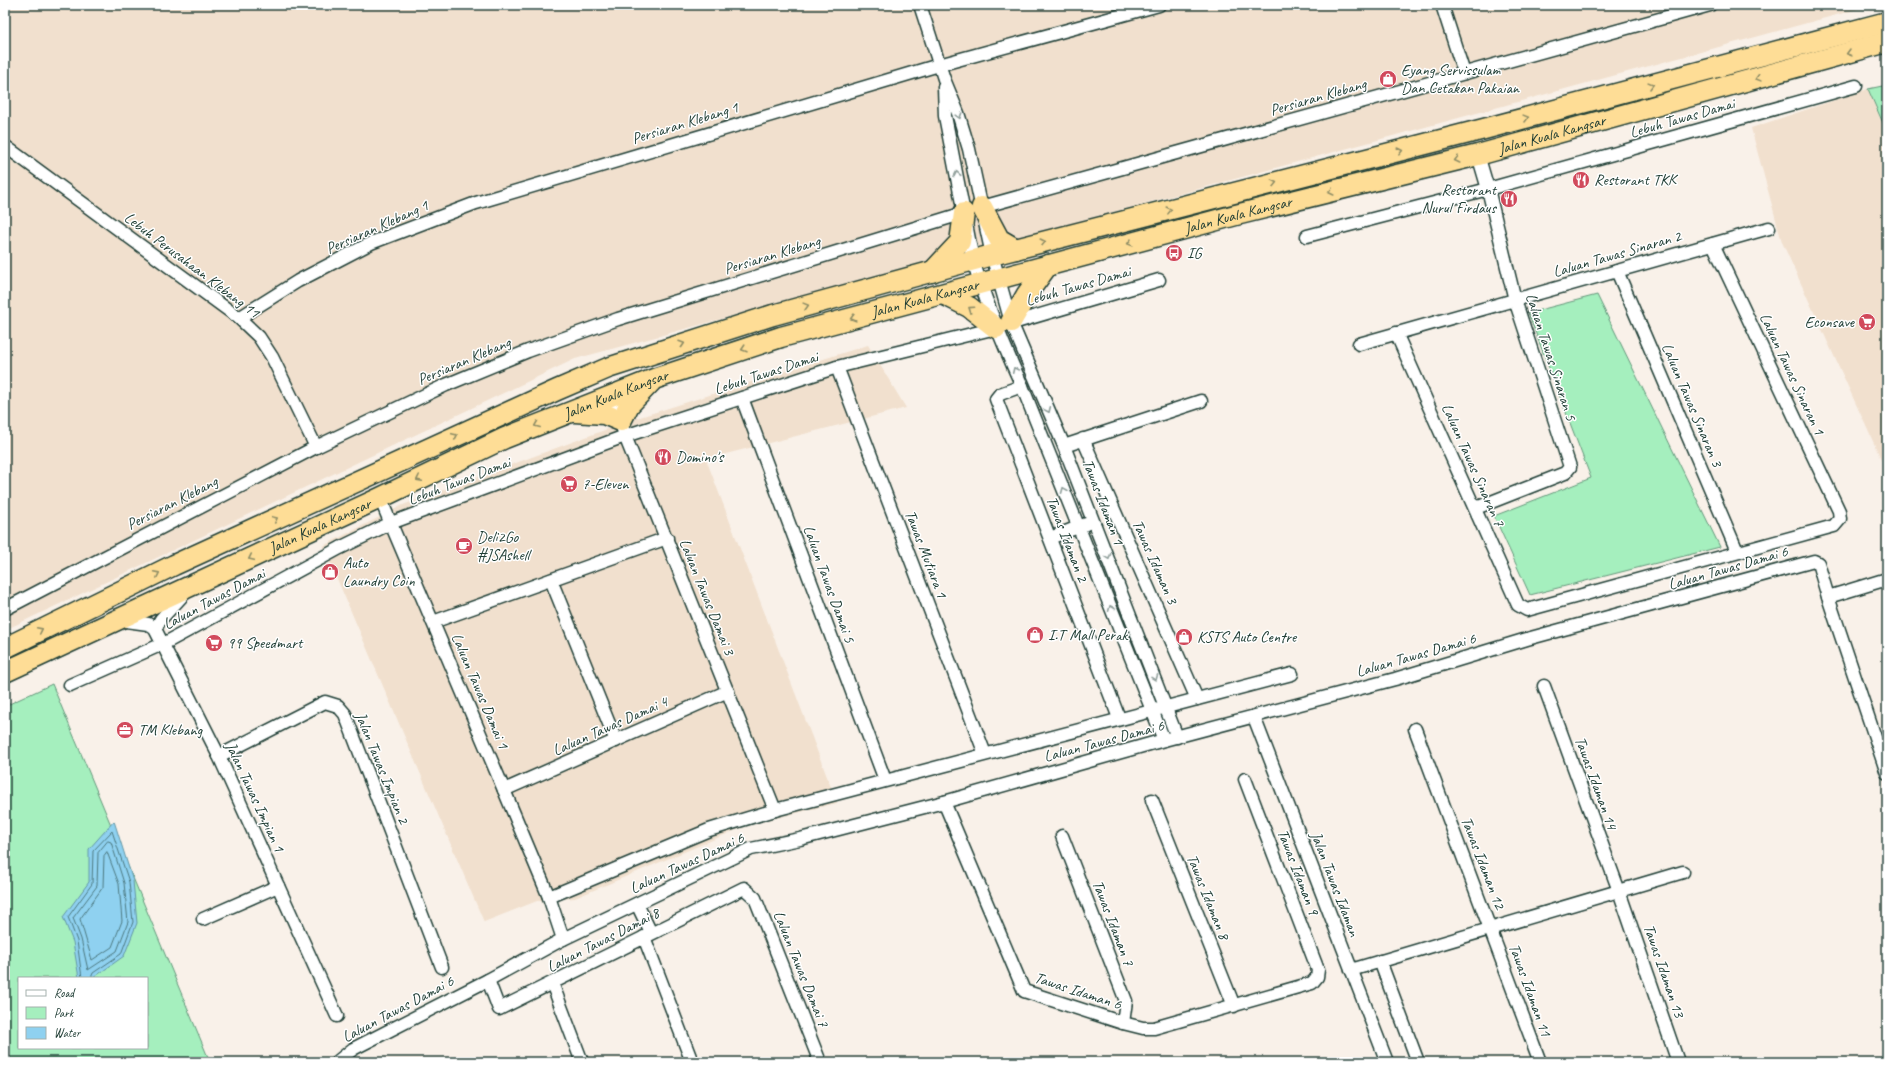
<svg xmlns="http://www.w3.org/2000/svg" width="1892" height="1067" font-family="Caveat,sans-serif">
  <rect width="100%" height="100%" fill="#f9f1e9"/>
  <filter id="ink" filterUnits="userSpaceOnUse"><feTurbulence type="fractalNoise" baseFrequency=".025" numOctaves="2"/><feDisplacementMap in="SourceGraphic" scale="8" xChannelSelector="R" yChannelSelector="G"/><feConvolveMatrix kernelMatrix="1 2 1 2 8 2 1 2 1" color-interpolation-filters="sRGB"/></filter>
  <g filter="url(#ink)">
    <!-- built -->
    <g fill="#f1e0ce">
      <polygon points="5,5 1873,5 575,359 5,630"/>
      <polygon points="1868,89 1887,133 1887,472 1782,242 1751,128"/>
      <polygon points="868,345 906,408 706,459 837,803 748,825 575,898 537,901 484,922 323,546 403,505 637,418"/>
    </g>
    <!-- green -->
    <g fill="#a5efbe" stroke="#629679" fill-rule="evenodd">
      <polygon points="1887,85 1887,132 1868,89"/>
      <polygon points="1597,295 1720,547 1530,595 1494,516 1591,478 1528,313"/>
      <path d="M52,684L210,1062H5V706ZM19,978H147V1048H19Z"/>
    </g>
    <!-- water -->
    <polygon fill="#8fd1f0" stroke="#6296a5" points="114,821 133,881 137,923 124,956 93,978 79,978 73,942 63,917 89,882 89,849"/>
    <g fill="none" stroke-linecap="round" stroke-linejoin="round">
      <!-- shore -->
      <g stroke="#4c787f" stroke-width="1">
        <polygon points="108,841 111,842 124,883 128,922 117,951 88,970 81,939 73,918 97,886 98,853"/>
        <polygon points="107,852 119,884 122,921 112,947 92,960 80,919 103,887 104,856"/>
        <polyline points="82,978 77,941 68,917 92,884 93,851 112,831 129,882 133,922 121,954 93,973 91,978"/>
      </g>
      <defs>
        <g id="minor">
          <polyline points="920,5 944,79 958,113 969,149 992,255 1011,322 1064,446 1177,737"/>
          <polyline points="1442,5 1464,73"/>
          <path d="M944,87L945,116L973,260C986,304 1003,344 1022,386L1164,740"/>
          <polyline points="5,146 239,318 259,337 272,357 316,447"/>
          <polyline points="982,207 1710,5"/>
          <polyline points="1307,236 1488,189 1856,86"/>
          <polyline points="1617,271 1737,551"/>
          <polyline points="239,318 298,281 371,243 476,203 939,65 1159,5"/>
          <polyline points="1396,333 1518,605 1527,610 1834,526 1840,519 1839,511 1713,244"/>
          <polyline points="1359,344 1769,228"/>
          <polyline points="837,367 985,754"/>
          <polyline points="1022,386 1000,394 996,399 1119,718"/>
          <polyline points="613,395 625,436 775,810"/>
          <polyline points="742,398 885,780"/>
          <polyline points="1083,439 1197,699"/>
          <polyline points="1064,446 1201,401"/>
          <polyline points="380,498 504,790 549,897 563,939"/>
          <polyline points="1476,508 1565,473 1570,467 1515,300 1488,189 1478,155"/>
          <polyline points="1050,538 1086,524"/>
          <polyline points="551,580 616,741"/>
          <polyline points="1828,597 1887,579"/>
          <polyline points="5,609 316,447 446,385 528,351 618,319 964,213"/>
          <polyline points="119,620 148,624 155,629 219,756 337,1016"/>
          <polyline points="433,622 667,538"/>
          <polyline points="155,629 161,619 185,593"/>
          <polyline points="70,685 167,642 340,548 391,523 625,436 837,367 996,328 1159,280"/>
          <polyline points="1544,686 1619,891 1678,1062"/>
          <polyline points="1254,717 1387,1062"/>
          <polyline points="1415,729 1540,1062"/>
          <polyline points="219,756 325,702 338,706 345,714 442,967"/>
          <polyline points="504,790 728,691"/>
          <polyline points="1152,800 1234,1006"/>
          <polyline points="944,802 1024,991 1123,1023 1143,1028 1154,1028 1312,983 1317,977 1318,970 1245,779"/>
          <polyline points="1062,836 1124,996 1126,1001 1123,1023"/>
          <polyline points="549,897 709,830 775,810 1292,674"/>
          <polyline points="637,904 651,933"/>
          <polyline points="203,919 278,886"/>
          <polyline points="644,937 692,1062"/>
          <polyline points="1380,961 1418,1062"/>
          <polyline points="1351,970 1683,872"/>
          <polyline points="488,980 499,1009 744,888 755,898 820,1062"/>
          <polyline points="552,983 582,1062"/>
          <polyline points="337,1062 353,1049 488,980 563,939 751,849 800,839 944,802 1164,740 1395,679 1527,639 1814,561 1818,563 1828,597 1887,773"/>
        </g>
        <g id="trunk">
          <polyline points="982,207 999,239 1016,249"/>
          <polyline points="932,272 960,242 964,213"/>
          <polyline points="943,294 969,307 996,328"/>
          <polyline points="1011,322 1027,294 1048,265"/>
          <polyline points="575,412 604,414 621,421 629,405 651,382"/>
          <polyline points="5,648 174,565 557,390 608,368 773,315 992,255 1484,129 1887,22"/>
          <path id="s1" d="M5,672L380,498L505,438L654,379L781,337L1236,215L1478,155L1887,42"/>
        </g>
      </defs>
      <!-- minor casing -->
      <use href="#minor" stroke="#1f3d34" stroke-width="15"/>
      <!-- trunk casing -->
      <use href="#trunk" stroke="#1f3d34" stroke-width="23"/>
      <!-- minor -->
      <use href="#minor" stroke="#fff" stroke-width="12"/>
      <!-- trunk -->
      <use href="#trunk" stroke="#fedd96" stroke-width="20"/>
    </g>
    <!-- one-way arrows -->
    <defs><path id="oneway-chevron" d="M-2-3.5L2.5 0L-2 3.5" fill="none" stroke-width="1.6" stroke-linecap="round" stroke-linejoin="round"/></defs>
    <g stroke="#8e8d65">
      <use href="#oneway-chevron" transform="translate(1849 53) rotate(165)"/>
      <use href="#oneway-chevron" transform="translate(1758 78) rotate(165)"/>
      <use href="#oneway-chevron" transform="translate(1651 85) rotate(-15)"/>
      <use href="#oneway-chevron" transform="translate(1526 118) rotate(-15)"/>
      <use href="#oneway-chevron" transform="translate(1400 151) rotate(-14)"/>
      <use href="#oneway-chevron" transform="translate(1457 160) rotate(166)"/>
      <use href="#oneway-chevron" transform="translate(1274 183) rotate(-14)"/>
      <use href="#oneway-chevron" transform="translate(1331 192) rotate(166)"/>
      <use href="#oneway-chevron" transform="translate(1169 210) rotate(-14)"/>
      <use href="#oneway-chevron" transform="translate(1043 242) rotate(-14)"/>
      <use href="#oneway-chevron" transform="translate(1130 243) rotate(165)"/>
      <use href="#oneway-chevron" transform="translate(806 306) rotate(-15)"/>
      <use href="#oneway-chevron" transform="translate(971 309) rotate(-146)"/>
      <use href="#oneway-chevron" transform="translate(853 318) rotate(165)"/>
      <use href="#oneway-chevron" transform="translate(682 344) rotate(-18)"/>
      <use href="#oneway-chevron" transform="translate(744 349) rotate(162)"/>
      <use href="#oneway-chevron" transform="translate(537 425) rotate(158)"/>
      <use href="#oneway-chevron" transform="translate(455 436) rotate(-25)"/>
      <use href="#oneway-chevron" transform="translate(419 479) rotate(154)"/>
      <use href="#oneway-chevron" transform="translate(275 519) rotate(-25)"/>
      <use href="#oneway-chevron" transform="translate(251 558) rotate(155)"/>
      <use href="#oneway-chevron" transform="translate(157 574) rotate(-26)"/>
      <use href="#oneway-chevron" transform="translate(40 630) rotate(-26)"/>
    </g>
    <g stroke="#8f9e9a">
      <use href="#oneway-chevron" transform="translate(959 116) rotate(72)"/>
      <use href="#oneway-chevron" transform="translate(957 174) rotate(-101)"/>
      <use href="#oneway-chevron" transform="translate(1015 370) rotate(-115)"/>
      <use href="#oneway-chevron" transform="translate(1048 410) rotate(66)"/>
      <use href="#oneway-chevron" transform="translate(1064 490) rotate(-112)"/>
      <use href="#oneway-chevron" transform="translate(1108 557) rotate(69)"/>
      <use href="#oneway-chevron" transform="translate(1111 608) rotate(-112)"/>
      <use href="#oneway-chevron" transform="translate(1155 678) rotate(69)"/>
    </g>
  </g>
  <!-- icons -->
  <defs>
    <symbol id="shop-disc" viewBox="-11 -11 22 22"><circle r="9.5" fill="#d1495b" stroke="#fff"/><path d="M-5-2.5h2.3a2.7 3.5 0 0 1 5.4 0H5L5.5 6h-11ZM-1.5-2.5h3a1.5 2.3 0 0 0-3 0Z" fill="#fff"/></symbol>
    <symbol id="restaurant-disc" viewBox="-11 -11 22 22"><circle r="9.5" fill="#d1495b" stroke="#fff"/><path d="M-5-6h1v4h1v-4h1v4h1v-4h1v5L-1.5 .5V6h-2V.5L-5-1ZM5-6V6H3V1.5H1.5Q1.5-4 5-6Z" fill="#fff"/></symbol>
    <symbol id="bus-disc" viewBox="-11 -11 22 22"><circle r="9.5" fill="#d1495b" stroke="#fff"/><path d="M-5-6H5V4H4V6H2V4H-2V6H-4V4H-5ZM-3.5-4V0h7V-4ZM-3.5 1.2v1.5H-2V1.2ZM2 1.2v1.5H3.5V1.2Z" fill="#fff"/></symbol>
    <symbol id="supermarket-disc" viewBox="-11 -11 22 22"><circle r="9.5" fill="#d1495b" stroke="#fff"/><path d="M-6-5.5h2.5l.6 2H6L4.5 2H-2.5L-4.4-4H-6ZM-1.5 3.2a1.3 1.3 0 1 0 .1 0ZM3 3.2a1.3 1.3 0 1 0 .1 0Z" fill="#fff"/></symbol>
    <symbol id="cafe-disc" viewBox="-11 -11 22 22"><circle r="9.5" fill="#d1495b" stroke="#fff"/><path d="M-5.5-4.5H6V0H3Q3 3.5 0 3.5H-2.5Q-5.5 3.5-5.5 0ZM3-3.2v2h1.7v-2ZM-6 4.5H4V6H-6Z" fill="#fff"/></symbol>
    <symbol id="office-disc" viewBox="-11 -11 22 22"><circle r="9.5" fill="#d1495b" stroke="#fff"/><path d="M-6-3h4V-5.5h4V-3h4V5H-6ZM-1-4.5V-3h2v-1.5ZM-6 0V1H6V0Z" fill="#fff"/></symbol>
  </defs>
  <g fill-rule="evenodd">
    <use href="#shop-disc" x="1378" y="69" width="20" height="20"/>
    <use href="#restaurant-disc" x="1571" y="170" width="20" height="20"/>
    <use href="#restaurant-disc" x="1499" y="189" width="20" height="20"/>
    <use href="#bus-disc" x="1164" y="243" width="20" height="20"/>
    <use href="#supermarket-disc" x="1857" y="312" width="20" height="20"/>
    <use href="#restaurant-disc" x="653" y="447" width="20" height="20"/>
    <use href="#supermarket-disc" x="559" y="474" width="20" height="20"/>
    <use href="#cafe-disc" x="454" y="536" width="20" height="20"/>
    <use href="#shop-disc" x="320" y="562" width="20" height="20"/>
    <use href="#shop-disc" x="1025" y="625" width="20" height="20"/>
    <use href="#shop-disc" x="1174" y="627" width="20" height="20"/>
    <use href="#supermarket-disc" x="204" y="633" width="20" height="20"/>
    <use href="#office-disc" x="115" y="720" width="20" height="20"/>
  </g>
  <g text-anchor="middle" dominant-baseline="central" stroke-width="3" stroke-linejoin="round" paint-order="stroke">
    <!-- poi labels -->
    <g font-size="16" fill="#1f3d34" stroke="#fff" text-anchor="start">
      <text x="1401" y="70">Eyang Servissulam<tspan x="1401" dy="18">Dan Cetakan Pakaian</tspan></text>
      <text x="1594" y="180">Restorant TKK</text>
      <text x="1496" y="190" text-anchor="end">Restorant<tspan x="1496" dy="18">Nurul Firdaus</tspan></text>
      <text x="1187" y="253">IG</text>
      <text x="1854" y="322" text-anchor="end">Econsave</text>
      <text x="676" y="457">Domino's</text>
      <text x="582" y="484">7-Eleven</text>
      <text x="477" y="537">Deli2Go<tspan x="477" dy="18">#JSAshell</tspan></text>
      <text x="343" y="563">Auto<tspan x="343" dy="18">Laundry Coin</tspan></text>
      <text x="1048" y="635">I.T Mall Perak</text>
      <text x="1197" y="637">KSTS Auto Centre</text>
      <text x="227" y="643">99 Speedmart</text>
      <text x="138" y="730">TM Klebang</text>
    </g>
    <!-- street labels -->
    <g font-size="16" fill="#1f3d34" stroke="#fff">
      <text transform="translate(1318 97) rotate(-16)">Persiaran Klebang</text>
      <text transform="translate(1682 118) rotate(-16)">Lebuh Tawas Damai</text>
      <text transform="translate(685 123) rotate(-17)">Persiaran Klebang 1</text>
      <text stroke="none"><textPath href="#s1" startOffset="1643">Jalan Kuala Kangsar</textPath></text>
      <text stroke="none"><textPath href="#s1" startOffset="1319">Jalan Kuala Kangsar</textPath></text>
      <text transform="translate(377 227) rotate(-24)">Persiaran Klebang 1</text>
      <text transform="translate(1617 254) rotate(-16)">Laluan Tawas Sinaran 2</text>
      <text transform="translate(772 255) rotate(-17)">Persiaran Klebang</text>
      <text transform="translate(192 265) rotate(37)">Lebuh Perusahaan Klebang 11</text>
      <text transform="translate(1078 286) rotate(-16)">Lebuh Tawas Damai</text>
      <text stroke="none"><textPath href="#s1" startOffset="995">Jalan Kuala Kangsar</textPath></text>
      <text transform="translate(1551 357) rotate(72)">Laluan Tawas Sinaran 5</text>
      <text transform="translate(464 361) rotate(-23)">Persiaran Klebang</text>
      <text transform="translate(766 373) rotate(-18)">Lebuh Tawas Damai</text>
      <text transform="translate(1792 374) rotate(65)">Laluan Tawas Sinaran 1</text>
      <text stroke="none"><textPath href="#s1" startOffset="671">Jalan Kuala Kangsar</textPath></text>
      <text transform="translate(1692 405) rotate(67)">Laluan Tawas Sinaran 3</text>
      <text transform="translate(1473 465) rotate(66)">Laluan Tawas Sinaran 7</text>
      <text transform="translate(459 481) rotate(-21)">Lebuh Tawas Damai</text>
      <text transform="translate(1103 502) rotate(69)">Tawas Idaman 1</text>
      <text transform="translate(172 503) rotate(-27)">Persiaran Klebang</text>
      <text stroke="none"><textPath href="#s1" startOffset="347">Jalan Kuala Kangsar</textPath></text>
      <text transform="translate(1067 539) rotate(69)">Tawas Idaman 2</text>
      <text transform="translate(926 554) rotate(69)">Tawas Mutiara 1</text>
      <text transform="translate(1155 562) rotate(66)">Tawas Idaman 3</text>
      <text transform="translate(1728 568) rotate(-16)">Laluan Tawas Damai 6</text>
      <text transform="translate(829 584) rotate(70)">Laluan Tawas Damai 5</text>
      <text transform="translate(707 597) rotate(68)">Laluan Tawas Damai 3</text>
      <text transform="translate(214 599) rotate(-28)">Laluan Tawas Damai</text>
      <text transform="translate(1416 655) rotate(-16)">Laluan Tawas Damai 6</text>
      <text transform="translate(480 691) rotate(67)">Laluan Tawas Damai 1</text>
      <text transform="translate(610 726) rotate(-24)">Laluan Tawas Damai 4</text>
      <text transform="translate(1104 741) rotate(-15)">Laluan Tawas Damai 6</text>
      <text transform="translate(382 768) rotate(68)">Jalan Tawas Impian 2</text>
      <text transform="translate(1596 783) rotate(70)">Tawas Idaman 14</text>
      <text transform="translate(255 797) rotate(65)">Jalan Tawas Impian 1</text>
      <text transform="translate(687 863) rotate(-25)">Laluan Tawas Damai 6</text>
      <text transform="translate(1483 863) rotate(69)">Tawas Idaman 12</text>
      <text transform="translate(1298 872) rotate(69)">Tawas Idaman 9</text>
      <text transform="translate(1335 884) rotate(69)">Jalan Tawas Idaman</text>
      <text transform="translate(1208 897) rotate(68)">Tawas Idaman 8</text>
      <text transform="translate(1113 923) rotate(69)">Tawas Idaman 7</text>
      <text transform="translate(603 940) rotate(-27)">Laluan Tawas Damai 8</text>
      <text transform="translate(801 969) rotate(68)">Laluan Tawas Damai 7</text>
      <text transform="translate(1664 971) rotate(71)">Tawas Idaman 13</text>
      <text transform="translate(1530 990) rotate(70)">Tawas Idaman 11</text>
      <text transform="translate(1078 991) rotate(18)">Tawas Idaman 6</text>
      <text transform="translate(398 1009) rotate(-28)">Laluan Tawas Damai 6</text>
    </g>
  </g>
  <!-- margin -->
  <rect width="1892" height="1067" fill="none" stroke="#fff" stroke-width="20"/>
  <rect x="10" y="10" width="1872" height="1047" fill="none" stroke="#1f3d34" stroke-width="1.5" filter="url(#ink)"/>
  <!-- legend -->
  <rect x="18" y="977" width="130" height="72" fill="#ffffff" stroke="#a5b1ae"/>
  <rect x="26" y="990" width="20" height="6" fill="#ffffff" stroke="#a5b1ae"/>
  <text x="54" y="997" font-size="12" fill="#1f3d34">Road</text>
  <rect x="26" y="1007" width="20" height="12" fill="#a5efbe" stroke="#a5b1ae"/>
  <text x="54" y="1017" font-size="12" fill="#1f3d34">Park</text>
  <rect x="26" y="1027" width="20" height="12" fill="#8fd1f0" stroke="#a5b1ae"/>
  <text x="54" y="1037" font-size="12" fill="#1f3d34">Water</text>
</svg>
